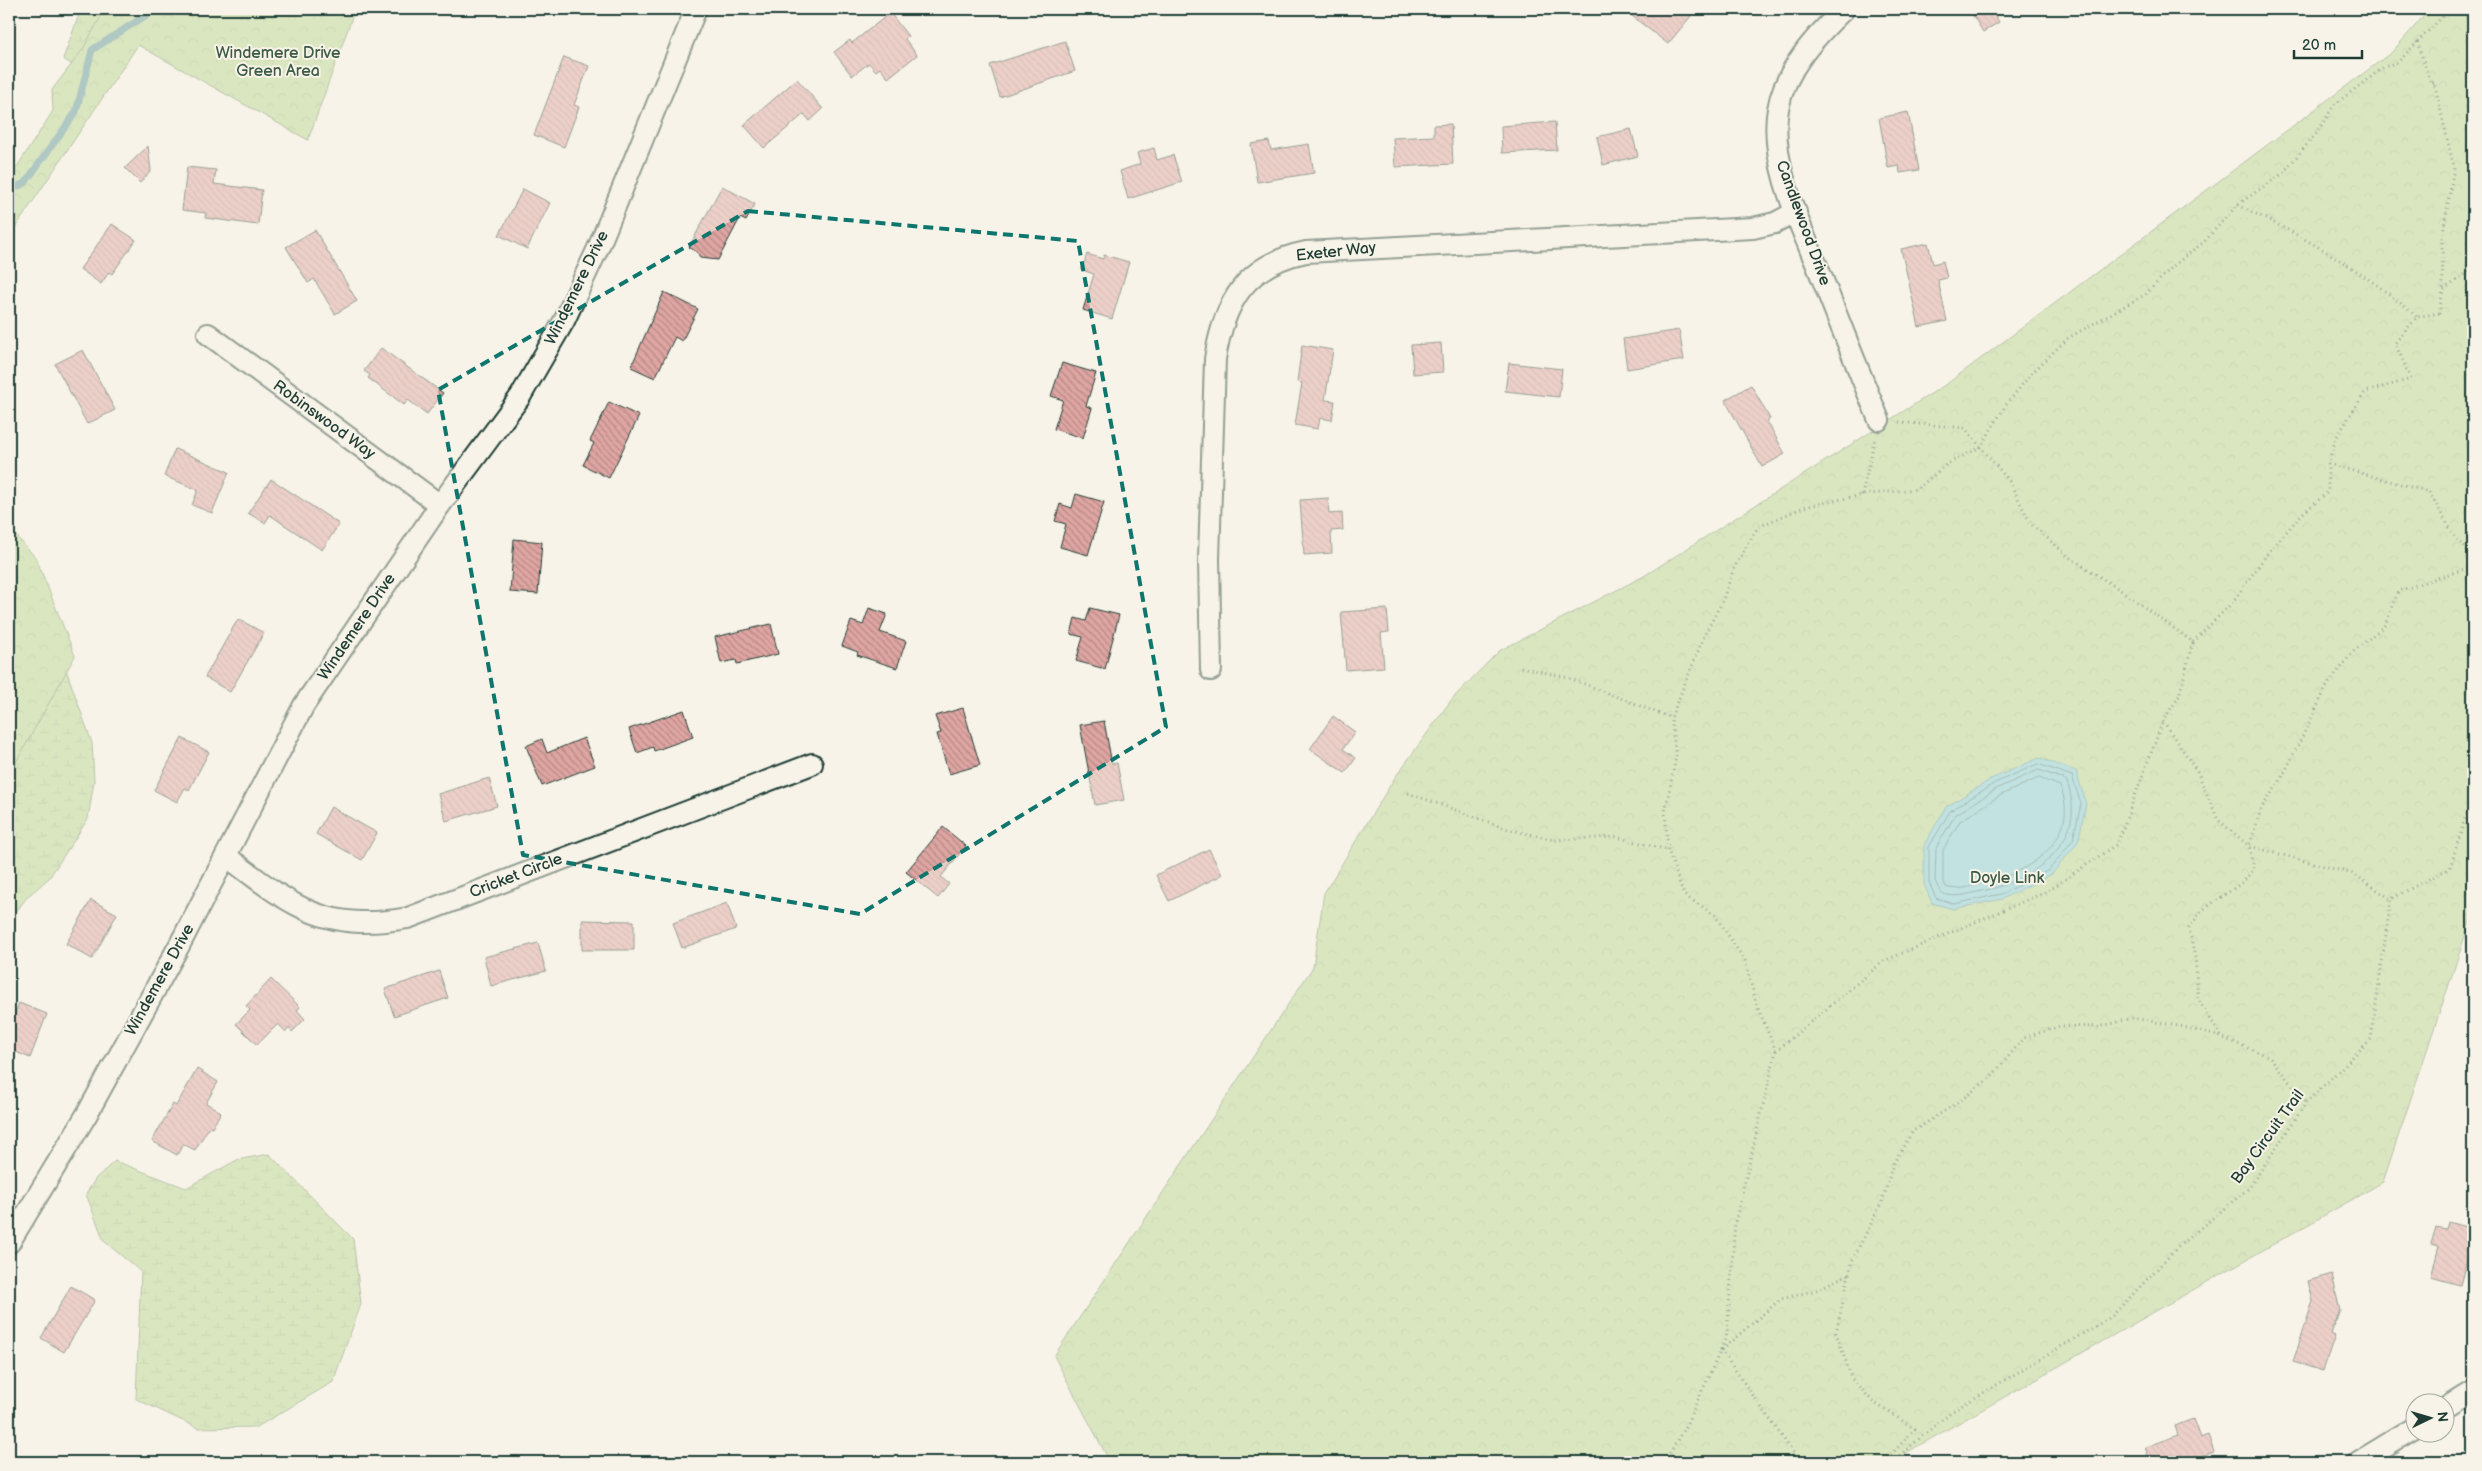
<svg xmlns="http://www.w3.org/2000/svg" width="2482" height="1471" font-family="'Balsamiq Sans',sans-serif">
  <defs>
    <pattern id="wetland-marsh" width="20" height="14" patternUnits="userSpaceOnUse" patternTransform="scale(1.25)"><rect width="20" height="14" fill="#b6d891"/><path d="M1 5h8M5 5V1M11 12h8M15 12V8" fill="none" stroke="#9cba7e"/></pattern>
    <pattern id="park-crowns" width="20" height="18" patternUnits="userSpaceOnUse" patternTransform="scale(1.25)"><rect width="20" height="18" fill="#b6d891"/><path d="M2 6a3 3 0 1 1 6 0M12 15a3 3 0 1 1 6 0" fill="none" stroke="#9cba7e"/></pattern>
    <pattern id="building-back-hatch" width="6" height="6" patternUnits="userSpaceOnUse" patternTransform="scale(1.25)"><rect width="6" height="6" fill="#dfa5a2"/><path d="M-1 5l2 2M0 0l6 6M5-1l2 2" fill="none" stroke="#b48885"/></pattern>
  </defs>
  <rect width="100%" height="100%" fill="#f7f3e8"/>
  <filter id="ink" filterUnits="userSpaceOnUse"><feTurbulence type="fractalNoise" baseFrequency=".02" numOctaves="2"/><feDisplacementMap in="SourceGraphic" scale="10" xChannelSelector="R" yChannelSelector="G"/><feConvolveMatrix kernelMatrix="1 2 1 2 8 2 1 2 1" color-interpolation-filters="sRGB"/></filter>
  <g filter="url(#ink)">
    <!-- wetland -->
    <g fill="url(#wetland-marsh)" stroke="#6a8a62">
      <polygon points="81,9 167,9 124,47 98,80 63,59"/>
      <polygon points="9,556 47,616 92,743 94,781 88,819 49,878 27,897 9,922"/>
      <polygon points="269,1154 353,1239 361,1304 333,1382 257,1427 198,1428 136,1399 141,1272 104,1241 86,1194 96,1178 115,1161 186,1188 237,1160"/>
    </g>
    <!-- park -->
    <g fill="url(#park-crowns)" stroke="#6a8a62">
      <polygon points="105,9 355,9 308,140 138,45 9,237 9,179 53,111 52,90 83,49"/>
      <polygon points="2430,9 2473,9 2473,912 2383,1182 1890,1462 1110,1462 1054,1356 1313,967 1324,893 1394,779 1452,699 1499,651 1644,576 1948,383 2392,52"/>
      <polygon points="9,528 36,558 75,656 9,775"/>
    </g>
    <!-- water -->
    <polygon fill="#7eced9" stroke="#589497" points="2039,758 2076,771 2086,804 2078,842 2052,874 2002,899 1953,909 1932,903 1924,884 1924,845 1946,807 1993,778"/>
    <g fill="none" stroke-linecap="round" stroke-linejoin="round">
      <!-- shore -->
      <g stroke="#457776" stroke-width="1">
        <polygon points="2038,764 2072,776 2081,804 2073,840 2049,870 2001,894 1954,904 1936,898 1929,883 1929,847 1950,811 1995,783"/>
        <path d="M2039,770L2066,780C2091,840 2036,880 1982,891C1967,894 1955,899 1941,893L1935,881L1936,848L1955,815L1998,788Z"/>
        <path d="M2039,778L2060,786C2083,840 2026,875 1980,884C1969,887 1957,891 1946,887L1943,880V850L1960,821L2001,795Z"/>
      </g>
      <!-- stream -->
      <polyline stroke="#589497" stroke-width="7" points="9,190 25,183 76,112 92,50 151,12 152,9"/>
    </g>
    <!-- building -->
    <g fill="url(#building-back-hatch)" stroke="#1f3d34">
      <polygon points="1623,9 1682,9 1691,16 1668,44"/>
      <polygon points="1969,9 1991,9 1999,22 1983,32"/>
      <polygon points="890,13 908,36 905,39 917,55 888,78 880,68 876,71 869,63 852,76 834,52 850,40 852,43"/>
      <polygon points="1065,41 1075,71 1000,97 990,65"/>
      <polygon points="564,57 589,66 574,105 579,107 564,147 534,135"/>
      <polygon points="797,79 823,109 810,121 804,114 764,148 744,125"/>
      <polygon points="1908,112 1919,170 1900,173 1899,166 1888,168 1879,118"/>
      <polygon points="1555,122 1557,150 1502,153 1501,126"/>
      <polygon points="1451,124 1453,164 1395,167 1393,138 1434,136 1434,125"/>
      <polygon points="1631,129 1638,156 1603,165 1597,137"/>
      <polygon points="1269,141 1271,150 1309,144 1314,173 1257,182 1251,144"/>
      <polygon points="148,146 151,171 140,183 125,168"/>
      <polygon points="1154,148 1157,160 1173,155 1182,182 1128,199 1120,171 1140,164 1137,153"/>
      <polygon points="187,167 216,170 214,184 262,190 258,225 205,218 206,213 182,210"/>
      <polygon points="722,186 755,204 746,221 740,218 718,260 700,258 698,253 689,247"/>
      <polygon points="523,189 550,203 527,249 499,235"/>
      <polygon points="112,224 136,240 112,274 109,272 101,284 80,269"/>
      <polygon points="315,230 357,301 335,314 314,279 308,283 286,247"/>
      <polygon points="1928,243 1933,264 1943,261 1947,278 1938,280 1947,321 1919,327 1901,249"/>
      <polygon points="1087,254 1103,259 1104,255 1129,262 1112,319 1083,310 1094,274 1082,270"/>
      <polygon points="664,292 698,309 682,341 675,337 655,378 631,367"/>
      <polygon points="1679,330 1684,360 1627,369 1623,339"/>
      <polygon points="1441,343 1443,372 1413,374 1411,345"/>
      <polygon points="1302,345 1333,350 1325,400 1335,401 1332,420 1320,418 1318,429 1295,425 1302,383 1297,382"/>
      <polygon points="381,348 443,393 427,414 408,400 404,405 368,378 370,375 364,371"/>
      <polygon points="83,350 115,410 87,424 55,364"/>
      <polygon points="1062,363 1096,373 1086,406 1092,408 1083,438 1054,429 1063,400 1051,396"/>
      <polygon points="1509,363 1562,369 1559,397 1505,391"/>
      <polygon points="1751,385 1770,419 1767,421 1785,454 1762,467 1725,400"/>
      <polygon points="609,402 639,416 609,478 583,465 594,443 590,441"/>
      <polygon points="175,449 229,472 212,513 192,505 198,490 164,476"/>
      <polygon points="271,479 339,524 322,550 270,515 265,523 248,513"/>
      <polygon points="1076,494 1104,502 1088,555 1060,547 1066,524 1055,521 1060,504 1072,508"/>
      <polygon points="1328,498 1329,514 1342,513 1343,530 1331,531 1332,553 1304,555 1300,500"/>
      <polygon points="514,539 542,542 538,594 510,592"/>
      <polygon points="869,608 887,614 880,632 906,641 897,668 857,655 858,652 842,646 851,621 863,625"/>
      <polygon points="1090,608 1119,615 1105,669 1076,661 1083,637 1071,634 1075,618 1086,621"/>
      <polygon points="1387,609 1389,632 1381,633 1384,667 1346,670 1341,612"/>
      <polygon points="238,619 264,633 230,692 205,677"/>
      <polygon points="771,624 778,654 737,664 736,660 721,663 715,637"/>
      <polygon points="963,708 980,765 949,774 937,734 941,733 935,716"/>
      <polygon points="684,710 693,737 654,751 653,747 637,753 629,729"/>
      <polygon points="1333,716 1355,732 1343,749 1356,758 1345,773 1310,749"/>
      <polygon points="1104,721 1112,764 1117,763 1124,800 1095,805 1080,725"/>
      <polygon points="182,738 209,752 189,790 185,788 177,802 154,790"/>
      <polygon points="584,738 595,766 542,786 526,746 542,739 547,753"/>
      <polygon points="489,778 497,806 446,821 438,794"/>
      <polygon points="331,807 377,833 362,860 316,834"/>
      <polygon points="943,827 966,846 941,877 949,884 938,898 906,872"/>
      <polygon points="1209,849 1222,875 1169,901 1156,875"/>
      <polygon points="91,900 117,914 92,959 66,944"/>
      <polygon points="727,903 736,929 682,948 673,923"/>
      <polygon points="582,920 634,921 634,950 582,950"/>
      <polygon points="538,943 546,971 491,986 484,957"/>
      <polygon points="439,971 448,998 394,1016 385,989"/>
      <polygon points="271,979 300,1007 297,1010 305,1019 292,1032 289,1028 286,1032 278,1024 257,1045 236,1024 250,1010 246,1006"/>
      <polygon points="19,1003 47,1014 30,1058 9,1049 9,1029"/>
      <polygon points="197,1069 218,1082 206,1103 221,1112 212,1128 209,1127 195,1150 183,1144 177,1155 152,1141 173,1104 176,1106"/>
      <polygon points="2448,1222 2473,1229 2473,1237 2460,1285 2431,1277 2439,1246 2431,1244 2436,1227 2446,1229"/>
      <polygon points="2332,1274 2340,1310 2331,1334 2335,1336 2323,1371 2293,1362 2313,1301 2308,1281"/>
      <polygon points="71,1286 95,1300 64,1352 41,1338"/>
      <polygon points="2193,1419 2200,1438 2208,1435 2214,1452 2186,1462 2150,1462 2145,1447 2178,1435 2175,1426"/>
    </g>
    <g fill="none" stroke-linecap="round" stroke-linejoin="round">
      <defs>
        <g id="minor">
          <path d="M1844,9C1816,36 1785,69 1778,109C1768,164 1804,232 1824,283C1842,329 1860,374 1879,420"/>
          <polyline points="208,334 440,505"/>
          <path d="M1211,670L1209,559L1215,359C1224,302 1246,264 1306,252L1753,228L1775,223L1796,212"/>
          <path d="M226,856C291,905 322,933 408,918L812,764"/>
          <polyline points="9,1243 87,1114 180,944 304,705 440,505 520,397 564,321 599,246 696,9"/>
          <polyline points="2444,1409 2473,1391"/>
          <polyline points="2358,1462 2414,1428"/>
        </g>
      </defs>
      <!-- minor casing -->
      <use href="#minor" stroke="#1f3d34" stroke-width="24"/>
      <!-- path -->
      <g stroke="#1f3d34" stroke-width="3" stroke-dasharray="1 4" stroke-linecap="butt">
        <polyline points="2417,42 2431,83 2434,82 2454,168 2442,238 2443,290"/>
        <path d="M2238,205C2303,236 2363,270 2417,317"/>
        <polyline points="1899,422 1965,428 2009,481 2031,524 2069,557 2122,591 2193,642 2179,696 2163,721 2197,771 2218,820 2249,846 2354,874 2391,899"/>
        <polyline points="2328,464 2429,492 2455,537 2473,557"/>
        <polyline points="1862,495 1875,438"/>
        <polyline points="2193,642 2232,603 2267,554 2301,515 2328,492 2328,464 2336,438 2365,392 2411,379 2395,343 2417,317 2439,313 2443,290 2473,269"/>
        <polyline points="1521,667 1569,678 1671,718"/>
        <polyline points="1408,793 1508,829 1554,840 1616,837 1668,850"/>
        <polyline points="2221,1036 2198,999 2195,957 2189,928 2201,911 2243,882 2254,869 2249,846 2262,807 2281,780 2328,684 2352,653 2385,625 2398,591 2473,566"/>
        <polyline points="1776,1051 1757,1006 1745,961 1715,915 1684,895 1668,850 1665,812 1676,757 1671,718 1705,634 1722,602 1734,568 1758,527 1804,507 1862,495 1917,489 1947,464 1981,447 2005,406 2032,373 2068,338 2146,294 2173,266 2204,242 2237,205 2282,174 2316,134 2335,104 2384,67 2398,62 2448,11 2454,9"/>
        <polyline points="1721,1350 1727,1334 1735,1223 1776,1051 1884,961 2048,891 2117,844 2163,721"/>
        <polyline points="1721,1350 1781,1299 1816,1290 1849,1274"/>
        <polyline points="1665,1462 1687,1423 1721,1350 1795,1455 1806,1462"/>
        <polyline points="1884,1462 1915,1429 1873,1402 1852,1379 1836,1333 1852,1261 1882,1202 1893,1164 1913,1131 1957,1103 1990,1078 2024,1038 2060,1026 2099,1027 2133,1018 2179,1026 2221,1037 2270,1057 2305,1102"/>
        <polyline points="1892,1462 1951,1412 2111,1317 2180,1245 2249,1188 2306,1103 2371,1039 2391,899 2450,868 2466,815 2473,807"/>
      </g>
      <!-- minor -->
      <use href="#minor" stroke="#f7f3e8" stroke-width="20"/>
    </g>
  </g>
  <!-- marked area -->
  <path d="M0 0H2482V1471H0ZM748,211L1078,241L1166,727L860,914L523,855L438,390Z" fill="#f7f3e8" fill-opacity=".55" fill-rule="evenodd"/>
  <path fill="none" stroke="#0f766e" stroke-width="4" stroke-dasharray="10 6" stroke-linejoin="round" d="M748,211L1078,241L1166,727L860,914L523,855L438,390Z"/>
  <g text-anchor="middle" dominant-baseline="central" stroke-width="4" stroke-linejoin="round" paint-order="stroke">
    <!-- park labels -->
    <g font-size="16" fill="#3d5c47" stroke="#f7f3e8">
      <text x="278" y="53">Windemere Drive<tspan x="278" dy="18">Green Area</tspan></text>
      <text x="2007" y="878">Doyle Link</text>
    </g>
    <!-- street labels -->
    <g font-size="16" fill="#1f3d34" stroke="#f7f3e8">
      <text transform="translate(1803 223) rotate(70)">Candlewood Drive</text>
      <text transform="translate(1336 252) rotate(-6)">Exeter Way</text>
      <text transform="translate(577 288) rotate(-64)">Windemere Drive</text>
      <text transform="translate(324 420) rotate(36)">Robinswood Way</text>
      <text transform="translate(357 627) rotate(-56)">Windemere Drive</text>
      <text transform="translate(516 876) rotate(-21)">Cricket Circle</text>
      <text transform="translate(160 980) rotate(-61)">Windemere Drive</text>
      <text transform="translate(2268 1137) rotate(-54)">Bay Circuit Trail</text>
    </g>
  </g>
  <!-- margin -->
  <rect width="2482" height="1471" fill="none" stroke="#f7f3e8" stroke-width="30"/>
  <rect x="15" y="15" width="2452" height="1441" fill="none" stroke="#1f3d34" stroke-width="2" filter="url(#ink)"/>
  <!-- north arrow -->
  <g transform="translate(2430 1418) rotate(85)"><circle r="24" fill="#f7f3e8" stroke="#a1aaa0"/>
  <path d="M0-4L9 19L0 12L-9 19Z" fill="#1f3d34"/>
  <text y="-8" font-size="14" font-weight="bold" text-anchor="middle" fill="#1f3d34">N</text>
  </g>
  <!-- scale -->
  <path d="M2294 50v8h68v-8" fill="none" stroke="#1f3d34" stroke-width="2.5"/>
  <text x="2302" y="50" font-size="15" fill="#1f3d34" stroke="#f7f3e8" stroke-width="4" paint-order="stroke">20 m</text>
</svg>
